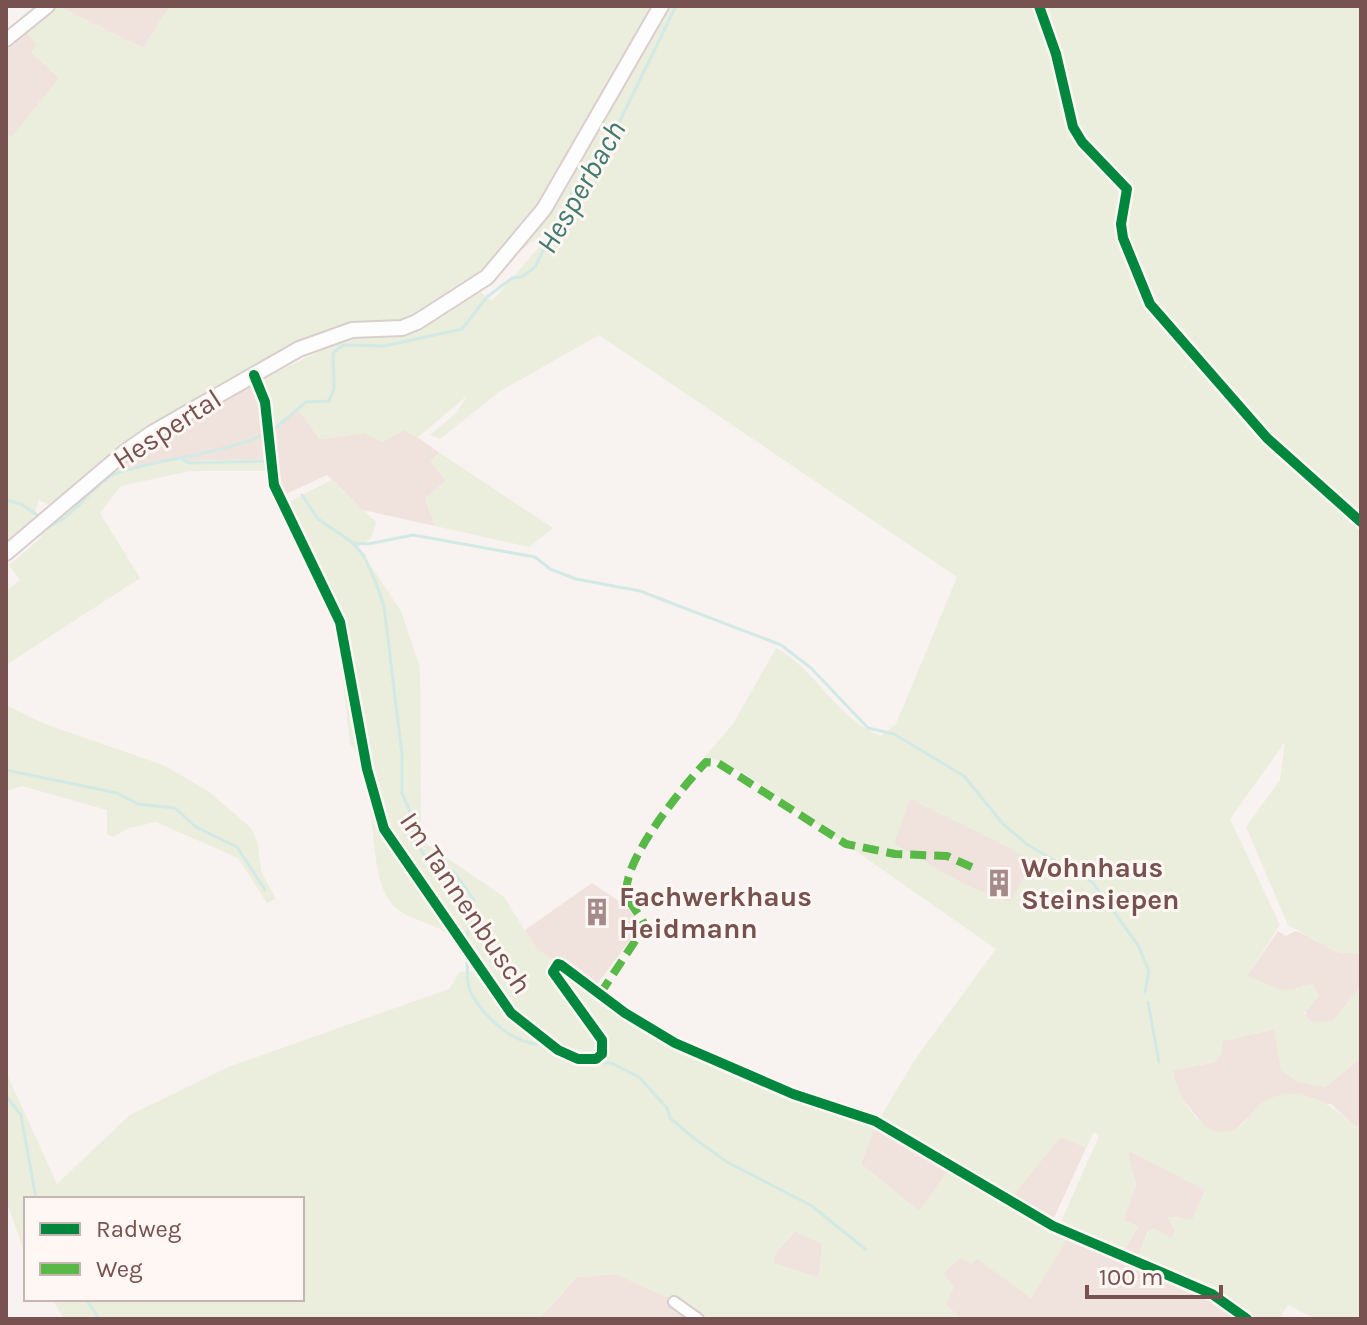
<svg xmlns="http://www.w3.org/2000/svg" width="1367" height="1325" font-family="Karla,sans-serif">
  <rect width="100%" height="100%" fill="#f8f2f0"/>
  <!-- residential -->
  <g fill="#f0e3de">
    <polygon points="58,6 170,6 143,48"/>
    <polygon points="25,30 38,45 31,52 59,78 12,137 6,133 6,51"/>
    <polygon points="250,385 257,401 262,401 270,459 190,461 181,458 122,469 120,463 150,441"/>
    <polygon points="298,410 320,439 365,433 382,442 405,429 440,453 430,461 446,481 425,498 435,526 363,510 327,475 284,495 277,482 273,434 273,428"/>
    <polygon points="910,798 1014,850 1033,864 1010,902 969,887 893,844"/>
    <polygon points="592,883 626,906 637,919 636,932 595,987 560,960 552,960 536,948 525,930"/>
    <polygon points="1278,931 1286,936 1295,931 1301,933 1337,952 1361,954 1361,987 1333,1021 1312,1023 1306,1017 1306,1008 1312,1004 1304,985 1296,990 1283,991 1247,976"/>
    <polygon points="1275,1029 1281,1069 1296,1081 1325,1087 1361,1058 1361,1123 1356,1127 1331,1104 1263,1103 1234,1131 1217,1133 1207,1129 1184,1101 1175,1087 1173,1070 1215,1062 1221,1041"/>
    <polygon points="876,1124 951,1167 920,1212 861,1164"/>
    <polygon points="1061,1136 1086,1148 1053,1220 1012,1196"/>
    <polygon points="1126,1149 1205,1190 1192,1221 1173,1217 1175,1232 1171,1239 1153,1229 1148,1231 1138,1257 1124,1250 1138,1227 1123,1220 1136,1185"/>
    <polygon points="795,1231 822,1243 819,1278 773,1263 777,1251"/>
    <polygon points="1070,1235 1197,1295 1201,1293 1244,1319 962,1319 946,1305 943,1273 960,1258 976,1259"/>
    <polygon points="616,1274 671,1299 668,1300 692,1319 539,1319 577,1277"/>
  </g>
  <!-- green -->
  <g fill="#ebeedc" fill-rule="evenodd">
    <path d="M57,6L143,48L170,6H1361V954L1337,952L1288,925L1246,827L1280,780L1285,742L1230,819L1280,925L1247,976L1283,991L1313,984L1319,996L1304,1013L1312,1023L1334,1020L1361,987V1058L1325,1087L1296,1081L1281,1069L1274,1029L1222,1041V1053L1215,1062L1173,1070C1176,1095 1205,1145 1235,1129C1247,1123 1252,1110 1262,1103C1296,1080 1332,1104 1356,1127L1361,1123V1319H1315L1288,1305L1279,1319H1252L1226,1298L1138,1257L1149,1231L1153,1228L1171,1238L1175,1232L1168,1217L1192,1220L1205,1190L1127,1149L1136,1185L1123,1220L1138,1227L1124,1250L1060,1224L1099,1136L1094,1132L1086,1148L1061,1137L1010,1199L1070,1235L1031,1298L977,1259L972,1264L960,1258L943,1273L954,1287L946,1305L962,1319H702L671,1299L616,1274L576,1277L539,1319H64L52,1299H302V1199H26V1257L6,1200V1072L57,1184L130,1115L231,1066L449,989L460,972L477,971L492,993L577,1062L607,1049L560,979L565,974L665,1041L706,1062L876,1124L916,1058L996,949L747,775L714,758L701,761L733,724L776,648C817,670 837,720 881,736L896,724L957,577L599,335L499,392L440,439L430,435L456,413L468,395L417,438L404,430L382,442L365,433L320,439L298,410L273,428L264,378L327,348L334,341L412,330L479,291L492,301L564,219C511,256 458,302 395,323C373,331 342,327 316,335L154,425L115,451L53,507L39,500L32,521L6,544V133L12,136L59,78L31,52L37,45L25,30ZM910,799L1014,850L1032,864L1010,902L969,887L894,844ZM876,1125L950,1168L919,1211L861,1164ZM794,1231L822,1244L819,1278L773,1263L777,1251Z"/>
    <polygon points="440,453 553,528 529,547 435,526 425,498 446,481 430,461"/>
    <polygon points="181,458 190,461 270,459 266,471 190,471 121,486 100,513 140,578 6,665 6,591 20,580 9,565 42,537 37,532 120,463 123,469"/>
    <path d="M331,480L376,522L371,539L358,547L401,611L420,667L421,840L504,897L536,948L552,960L551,971L601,1042L600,1052C543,1078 484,959 448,934C427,918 396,921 384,891C367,850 377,770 350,744L340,657L344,618L287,503Z"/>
    <polygon points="6,705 45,724 163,765 208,791 251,828 258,844 261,871 276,899 267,903 238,858 156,822 129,828 113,837 107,834 107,810 22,786 6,791"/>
  </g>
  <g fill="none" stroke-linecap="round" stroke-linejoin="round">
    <!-- stream -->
    <g stroke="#d2e9e5" stroke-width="3">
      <polyline points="272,431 306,402 329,401 334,389 333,353 343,345 384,346 462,329 487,297 512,278 522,277 535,267 574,188 613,135 676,6"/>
      <polyline points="183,460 190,463 263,461 268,466"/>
      <polyline points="302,495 318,519 353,543 364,556 376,583 384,606 402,755 402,793 411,814 414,838 430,865 453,871 474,900 466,941"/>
      <polyline points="6,500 21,504 37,515"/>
      <path d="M52,525C78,514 94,481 120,472C167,457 219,455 265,434"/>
      <polyline points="353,543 368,544 413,535 535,557 550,569 576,579 640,591 781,645 811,668 868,728 894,734 964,776 1003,824 1028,845 1092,882 1138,945 1149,971 1145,992"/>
      <polyline points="6,770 117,793 138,804 175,808 196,827 237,847 265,890"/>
      <path d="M467,962C468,971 466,985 471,993C485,1018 514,1046 544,1044"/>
      <polyline points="1148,1002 1159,1062"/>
      <polyline points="595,1063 611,1063 639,1077 667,1108 670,1118 695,1139 727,1162 812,1206 865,1249"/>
      <polyline points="6,1096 21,1115 36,1199"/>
      <polyline points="86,1299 99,1319"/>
    </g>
    <defs>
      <g id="minor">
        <polyline points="1039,6 1056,54 1073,127 1082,142 1127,189 1121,224 1123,238 1150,304 1267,438 1361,522"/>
        <polyline points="254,375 265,402 274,485 340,622 367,769 384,829 511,1013 558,1050 578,1059 596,1059 602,1054 602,1040 553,972 558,964 561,965 625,1013 675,1043 793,1094 875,1121 1053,1226 1212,1294 1247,1319"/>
        <polyline points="674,1302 698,1319"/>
      </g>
      <polyline id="tertiary" points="6,40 48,6"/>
      <polyline id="secondary" points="6,553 125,452 152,433 299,349 352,330 402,328 417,322 487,277 544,209 661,6"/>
    </defs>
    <!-- minor casing -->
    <use href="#minor" stroke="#d8cecc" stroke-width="14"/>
    <!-- tertiary casing -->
    <use href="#tertiary" stroke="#d8cecc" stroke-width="16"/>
    <!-- secondary casing -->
    <use href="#secondary" stroke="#d9cfce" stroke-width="18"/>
    <!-- minor -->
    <use href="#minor" stroke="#fefdfd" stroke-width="10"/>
    <!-- tertiary -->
    <use href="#tertiary" stroke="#fefdfd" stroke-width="12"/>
    <!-- secondary -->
    <use href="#secondary" stroke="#fefdfd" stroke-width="14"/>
    <!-- quiet -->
    <path stroke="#58b947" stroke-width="8" stroke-dasharray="16 8" stroke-linecap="butt" d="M600,994L645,926C641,914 629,906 627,894C621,862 684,785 706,762L718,763L846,844L895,854L947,856L978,870"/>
    <defs>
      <g id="cycleway">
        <polyline points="1039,6 1056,54 1073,127 1082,142 1127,189 1121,224 1123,238 1150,304 1267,438 1361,522"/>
        <polyline points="254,375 265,402 274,485 340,622 367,769 384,829 511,1013 558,1050 578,1059 596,1059 602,1054 602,1040 553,972 558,964 561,965 625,1013 675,1043 793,1094 875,1121 1053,1226 1212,1294 1247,1319"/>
      </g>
    </defs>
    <!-- cycleway casing -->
    <use href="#cycleway" stroke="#fef7f3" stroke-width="15"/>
    <!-- cycleway -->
    <use href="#cycleway" stroke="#00873e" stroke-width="10"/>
  </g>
  <!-- icons -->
  <defs>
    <symbol id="building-bare" viewBox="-9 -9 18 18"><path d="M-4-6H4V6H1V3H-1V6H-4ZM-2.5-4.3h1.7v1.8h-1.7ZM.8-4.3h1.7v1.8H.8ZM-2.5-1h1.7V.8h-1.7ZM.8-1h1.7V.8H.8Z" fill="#a48a88" stroke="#fef7f3" stroke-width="2.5" paint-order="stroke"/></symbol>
  </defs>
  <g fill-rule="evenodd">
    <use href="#building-bare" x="979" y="863" width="40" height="40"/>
    <use href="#building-bare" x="577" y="892" width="40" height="40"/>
  </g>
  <g text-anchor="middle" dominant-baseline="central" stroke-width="6" stroke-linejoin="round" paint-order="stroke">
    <!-- street labels -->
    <g font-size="28" fill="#775250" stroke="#fef7f3">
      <text transform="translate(167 429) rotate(-33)">Hespertal</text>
      <text transform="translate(466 903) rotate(56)">Im Tannenbusch</text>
    </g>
    <!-- poi labels -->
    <g font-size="28" font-weight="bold" fill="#775250" stroke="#fef7f3" text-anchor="start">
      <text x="1021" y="867">Wohnhaus<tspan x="1021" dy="32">Steinsiepen</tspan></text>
      <text x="619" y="896">Fachwerkhaus<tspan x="619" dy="32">Heidmann</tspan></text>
    </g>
    <!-- water labels -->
    <g font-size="30" font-style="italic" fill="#437a72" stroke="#fef7f3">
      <text transform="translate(581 187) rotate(-60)">Hesperbach</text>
    </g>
  </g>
  <!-- border -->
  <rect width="1367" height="1325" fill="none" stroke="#775250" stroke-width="16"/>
  <!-- legend -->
  <rect x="24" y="1197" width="280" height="104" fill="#fef7f3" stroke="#c8b5b2" stroke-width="2"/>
  <rect x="40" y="1223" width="40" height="12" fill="#00873e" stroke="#c8b5b2" stroke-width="2"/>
  <text x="96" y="1237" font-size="24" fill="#775250">Radweg</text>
  <rect x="40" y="1263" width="40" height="12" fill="#58b947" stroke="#c8b5b2" stroke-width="2"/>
  <text x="96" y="1277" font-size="24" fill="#775250">Weg</text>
  <!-- scale -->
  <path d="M1087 1285v12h134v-12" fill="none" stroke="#775250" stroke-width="4"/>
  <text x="1099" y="1285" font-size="24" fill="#775250" stroke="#fef7f3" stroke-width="6" paint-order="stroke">100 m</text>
</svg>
